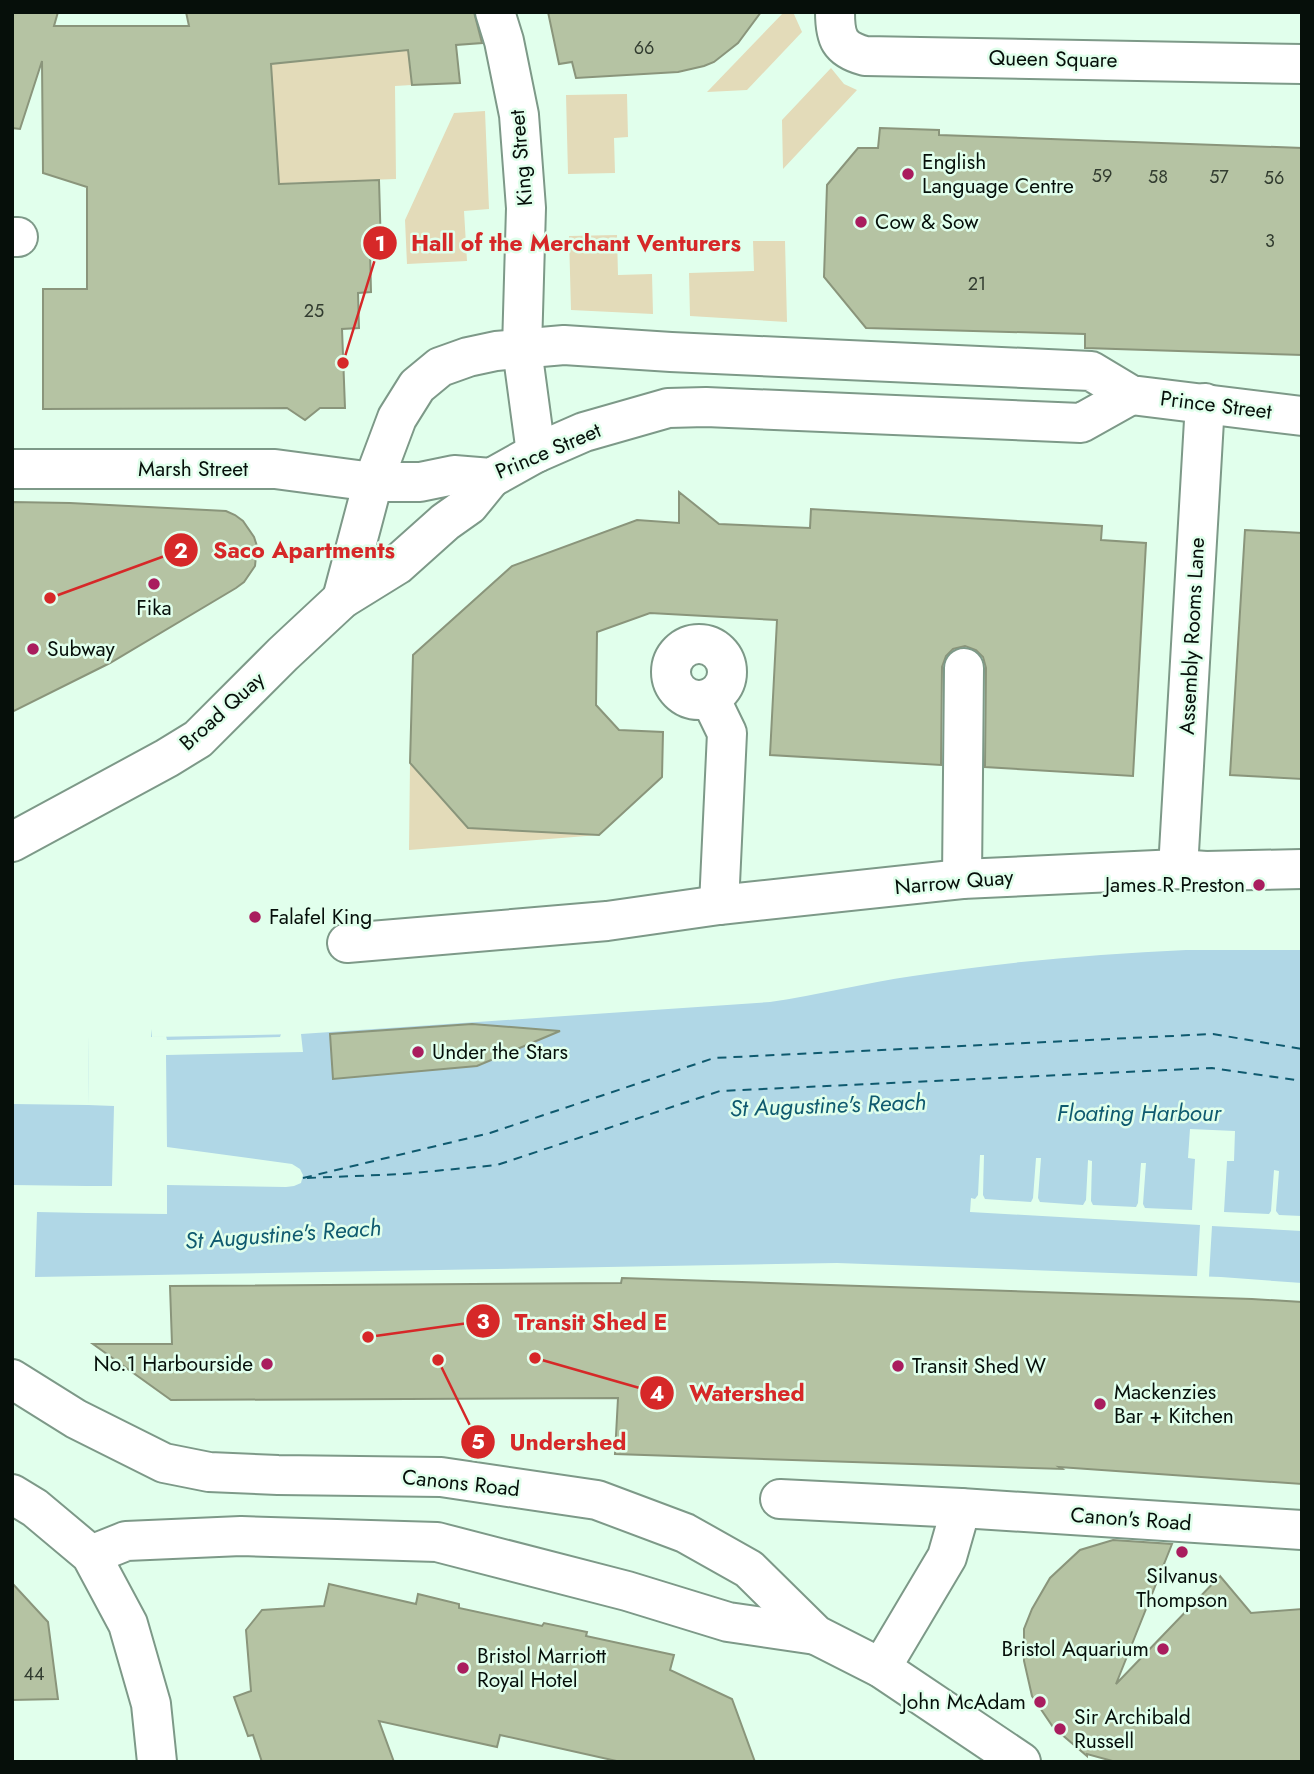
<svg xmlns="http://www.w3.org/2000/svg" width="1314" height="1774" font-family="Jost,sans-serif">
  <rect width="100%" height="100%" fill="#e1ffec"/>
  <!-- green -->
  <g fill="#e3dbb9">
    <polygon points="784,12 793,12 802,32 747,90 707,92"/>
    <polygon points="408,50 412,85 395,86 396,179 236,185 271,64"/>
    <polygon points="831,68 844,84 857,90 783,169 782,120"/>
    <polygon points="627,94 628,137 614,138 615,173 568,174 566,95"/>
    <polygon points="485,111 489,209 464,211 467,261 407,264 405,220 454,113"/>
    <polygon points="617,235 618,275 652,274 653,314 571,310 569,236"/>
    <polygon points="753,241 785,241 787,322 690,316 689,273 754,271"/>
    <polygon points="410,763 468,828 599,835 409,850"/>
  </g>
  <!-- water -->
  <path fill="#b0d7e6" d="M1186,950H1302V1283L1221,1277L837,1263L35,1277L37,1212L87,1213V1186L12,1185V1104L88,1105L89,1036H128V1029H151L152,1037L301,1034L770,1002C818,995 865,983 913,976C1004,962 1095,954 1186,950Z"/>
  <!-- pier -->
  <g fill="#e1ffec">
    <polygon points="128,1029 151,1029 151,1037 166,1036 167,1040 280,1037 281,1034 301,1034 303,1052 166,1055 167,1147 292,1164 300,1169 303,1175 301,1183 294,1186 286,1187 167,1185 167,1214 87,1213 87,1186 112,1186 114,1106 88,1105 89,1036 128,1036"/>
    <polygon points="1190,1129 1235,1131 1234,1161 1227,1161 1224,1212 1269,1214 1271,1211 1274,1170 1279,1171 1276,1211 1279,1215 1302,1216 1302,1231 1212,1226 1209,1277 1197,1277 1200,1225 970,1212 971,1198 975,1199 978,1195 980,1155 984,1155 983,1195 985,1199 1031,1202 1033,1198 1036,1158 1041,1158 1038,1198 1040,1202 1083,1205 1086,1200 1088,1160 1092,1161 1091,1201 1093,1205 1136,1207 1138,1203 1141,1163 1146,1163 1143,1204 1145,1208 1192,1210 1195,1159 1188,1158"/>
  </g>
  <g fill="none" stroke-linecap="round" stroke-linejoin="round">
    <!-- ferry -->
    <g stroke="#0f5a6f" stroke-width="2" stroke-dasharray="9 7" stroke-linecap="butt">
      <polyline points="303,1178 490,1133 714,1058 1213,1034 1302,1049"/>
      <polyline points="307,1178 403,1174 497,1165 720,1091 1212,1068 1302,1081"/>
    </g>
  </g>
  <!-- building -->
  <g fill="#b5c3a3" stroke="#8a957b" stroke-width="2">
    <polygon points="12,12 58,12 54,26 189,26 186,12 474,12 482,43 456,45 460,83 412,85 408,50 271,64 279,184 379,180 381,249 370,250 371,292 358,293 359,328 342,329 345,408 320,408 305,420 287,408 43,409 43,289 87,289 87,187 43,173 42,61 20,129 12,128"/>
    <polygon points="548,12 761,12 738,43 714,62 704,66 678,72 576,78 572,62 559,64"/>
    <polygon points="880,128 939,130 939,135 1302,148 1302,355 1085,348 1085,334 866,328 824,277 827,185 858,148 878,148"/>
    <polygon points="679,492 719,524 810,528 811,509 1102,526 1101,540 1146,543 1133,776 985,767 986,668 983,657 976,650 965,646 953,649 946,656 942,667 941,765 770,755 777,620 650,613 597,632 596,705 619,730 663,732 662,777 599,835 468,828 410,763 413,655 512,566 637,520 679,523"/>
    <polygon points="12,502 70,503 226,511 235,515 243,521 254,537 257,546 255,566 244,582 236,588 110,663 12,712"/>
    <polygon points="1245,530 1302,533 1302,779 1230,775"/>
    <polygon points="472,1024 560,1031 477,1066 333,1079 330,1034"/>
    <polygon points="622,1278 1252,1299 1302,1302 1302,1484 1059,1467 1062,1469 615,1454 618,1398 171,1400 93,1344 172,1344 170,1286 621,1283"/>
    <polygon points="1113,1540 1172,1544 1116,1684 1220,1576 1251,1613 1302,1609 1302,1762 1116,1762 1087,1754 1087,1756 1053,1727 1032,1696 1024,1661 1024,1629 1032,1609 1050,1578 1080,1550"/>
    <polygon points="12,1583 48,1622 58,1699 12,1700"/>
    <polygon points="329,1584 416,1604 418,1594 459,1604 459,1608 542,1626 544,1623 587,1632 586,1636 674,1655 670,1670 732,1699 755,1762 621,1762 500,1735 497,1747 379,1721 394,1762 262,1762 253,1735 248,1736 234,1697 251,1691 246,1630 262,1610 324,1606"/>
  </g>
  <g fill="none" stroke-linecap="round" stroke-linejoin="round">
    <defs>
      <g id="minor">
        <polyline points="495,12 504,41 519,115 526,208 522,349 536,453"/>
        <path d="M835,12C835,38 839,49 865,56L1302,64"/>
        <polyline points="12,237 18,237"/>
        <polyline points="12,469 275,469 373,482 420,482 454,475 491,478 536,453 584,432 668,408 706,407 1081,423 1131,395"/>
        <polyline points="342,599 373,482 397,418 417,386 440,367 468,357 496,351 564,345 671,352 1091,371 1131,395 1302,416"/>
        <circle cx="699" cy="672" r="28"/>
        <polyline points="710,698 727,733 719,905"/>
        <polyline points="12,842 167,758 198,739 283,654 342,599 397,565 445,522 469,505 491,478"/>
        <polyline points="1178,869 1205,403"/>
        <polyline points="962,879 964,668"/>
        <polyline points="347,943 607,921 719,905 962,879 1178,869 1206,871 1302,869"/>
        <polyline points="780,1499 961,1508 1302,1530"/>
        <polyline points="881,1668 947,1557 961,1508"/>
      </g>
      <g id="major">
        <polyline points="12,1379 76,1419 164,1463 209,1472 278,1475 441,1477 597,1500 685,1533 749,1569 816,1635 881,1668 1021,1762"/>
        <polyline points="12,1494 35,1508 91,1555 128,1624 151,1704 157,1762"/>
        <polyline points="91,1555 126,1541 241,1536 437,1542 627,1591 728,1622 816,1635"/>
      </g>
    </defs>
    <!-- minor casing -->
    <use href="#minor" stroke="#7d9988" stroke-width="42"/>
    <!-- major casing -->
    <use href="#major" stroke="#7d9988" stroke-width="42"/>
    <!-- minor -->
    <use href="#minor" stroke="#fff" stroke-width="38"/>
    <!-- major -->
    <use href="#major" stroke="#fff" stroke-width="38"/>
  </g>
  <!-- markers -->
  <g fill="#a91d5e" stroke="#e1ffec" stroke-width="2.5">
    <circle cx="908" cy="174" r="7"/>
    <circle cx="861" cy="222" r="7"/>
    <circle cx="154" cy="584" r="7"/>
    <circle cx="33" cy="649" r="7"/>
    <circle cx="1259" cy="885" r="7"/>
    <circle cx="255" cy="917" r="7"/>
    <circle cx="418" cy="1052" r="7"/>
    <circle cx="267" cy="1364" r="7"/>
    <circle cx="898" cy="1366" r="7"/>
    <circle cx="1100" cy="1404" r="7"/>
    <circle cx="1182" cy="1552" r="7"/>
    <circle cx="1163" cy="1649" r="7"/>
    <circle cx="463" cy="1668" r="7"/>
    <circle cx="1040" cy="1702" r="7"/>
    <circle cx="1060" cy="1729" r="7"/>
  </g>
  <g text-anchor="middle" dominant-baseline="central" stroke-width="5" stroke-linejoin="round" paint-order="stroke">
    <!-- number labels -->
    <g font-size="18" fill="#323c30">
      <text x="644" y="48">66</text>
      <text x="1102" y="176">59</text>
      <text x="1158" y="177">58</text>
      <text x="1219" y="177">57</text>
      <text x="1274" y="178">56</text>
      <text x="1270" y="241">3</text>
      <text x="977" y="284">21</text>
      <text x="314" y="311">25</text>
      <text x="34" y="1674">44</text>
    </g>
    <!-- street labels -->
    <g font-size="21" fill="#060f0a" stroke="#e1ffec">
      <text transform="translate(1053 59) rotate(1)">Queen Square</text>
      <text transform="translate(521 158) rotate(-95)">King Street</text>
      <text transform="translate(1216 405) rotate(7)">Prince Street</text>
      <text transform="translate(548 451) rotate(-23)">Prince Street</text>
      <text x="193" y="469">Marsh Street</text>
      <text transform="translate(1192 636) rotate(-87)">Assembly Rooms Lane</text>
      <text transform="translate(222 711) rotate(-42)">Broad Quay</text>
      <text transform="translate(954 882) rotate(-5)">Narrow Quay</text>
      <text transform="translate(461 1483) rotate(6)">Canons Road</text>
      <text transform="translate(1131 1519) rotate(4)">Canon's Road</text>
    </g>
    <!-- poi labels -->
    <g font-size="21" fill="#060f0a" stroke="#e1ffec" text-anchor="start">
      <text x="922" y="162">English<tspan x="922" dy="24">Language Centre</tspan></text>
      <text x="875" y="222">Cow &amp; Sow</text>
      <text x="154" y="608" text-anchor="middle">Fika</text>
      <text x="47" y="649">Subway</text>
      <text x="1245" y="885" text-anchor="end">James R Preston</text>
      <text x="269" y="917">Falafel King</text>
      <text x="432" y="1052">Under the Stars</text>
      <text x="253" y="1364" text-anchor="end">No.1 Harbourside</text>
      <text x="912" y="1366">Transit Shed W</text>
      <text x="1114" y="1392">Mackenzies<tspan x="1114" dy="24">Bar + Kitchen</tspan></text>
      <text x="1182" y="1576" text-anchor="middle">Silvanus<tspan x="1182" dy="24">Thompson</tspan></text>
      <text x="1149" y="1649" text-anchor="end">Bristol Aquarium</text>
      <text x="477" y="1656">Bristol Marriott<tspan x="477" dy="24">Royal Hotel</tspan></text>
      <text x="1026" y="1702" text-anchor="end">John McAdam</text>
      <text x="1074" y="1717">Sir Archibald<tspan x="1074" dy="24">Russell</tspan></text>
    </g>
    <!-- water labels -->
    <g font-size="23" font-style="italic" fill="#0f5a6f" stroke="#e1ffec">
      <text transform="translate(828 1105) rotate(-2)">St Augustine's Reach</text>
      <text x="1139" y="1113">Floating Harbour</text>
      <text transform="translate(283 1234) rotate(-4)">St Augustine's Reach</text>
    </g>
  </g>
  <!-- callouts -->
  <path fill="none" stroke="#d62828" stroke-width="2.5" d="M343 363L380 243M50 598L181 550M368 1337L483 1321M535 1358L657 1393M438 1360L478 1442"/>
  <g fill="#d62828" stroke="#e1ffec" stroke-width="2.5">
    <circle cx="343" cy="363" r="7"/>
    <circle cx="50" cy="598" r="7"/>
    <circle cx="368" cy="1337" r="7"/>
    <circle cx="535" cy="1358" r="7"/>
    <circle cx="438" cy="1360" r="7"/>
    <circle cx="380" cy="243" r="18"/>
    <circle cx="181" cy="550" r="18"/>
    <circle cx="483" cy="1321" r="18"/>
    <circle cx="657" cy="1393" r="18"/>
    <circle cx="478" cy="1442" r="18"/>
  </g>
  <g font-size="21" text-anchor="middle" font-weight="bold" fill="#fff">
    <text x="380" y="251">1</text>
    <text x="181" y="558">2</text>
    <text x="483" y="1329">3</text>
    <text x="657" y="1401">4</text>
    <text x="478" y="1449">5</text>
  </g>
  <g font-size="23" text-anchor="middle" font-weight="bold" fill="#d62828" stroke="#e1ffec" stroke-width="5" stroke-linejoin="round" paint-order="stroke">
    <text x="576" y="251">Hall of the Merchant Venturers</text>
    <text x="304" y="558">Saco Apartments</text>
    <text x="591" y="1330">Transit Shed E</text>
    <text x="747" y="1401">Watershed</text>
    <text x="568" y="1450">Undershed</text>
  </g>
  <!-- border -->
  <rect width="1314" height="1774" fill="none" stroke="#060f0a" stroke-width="28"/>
</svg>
